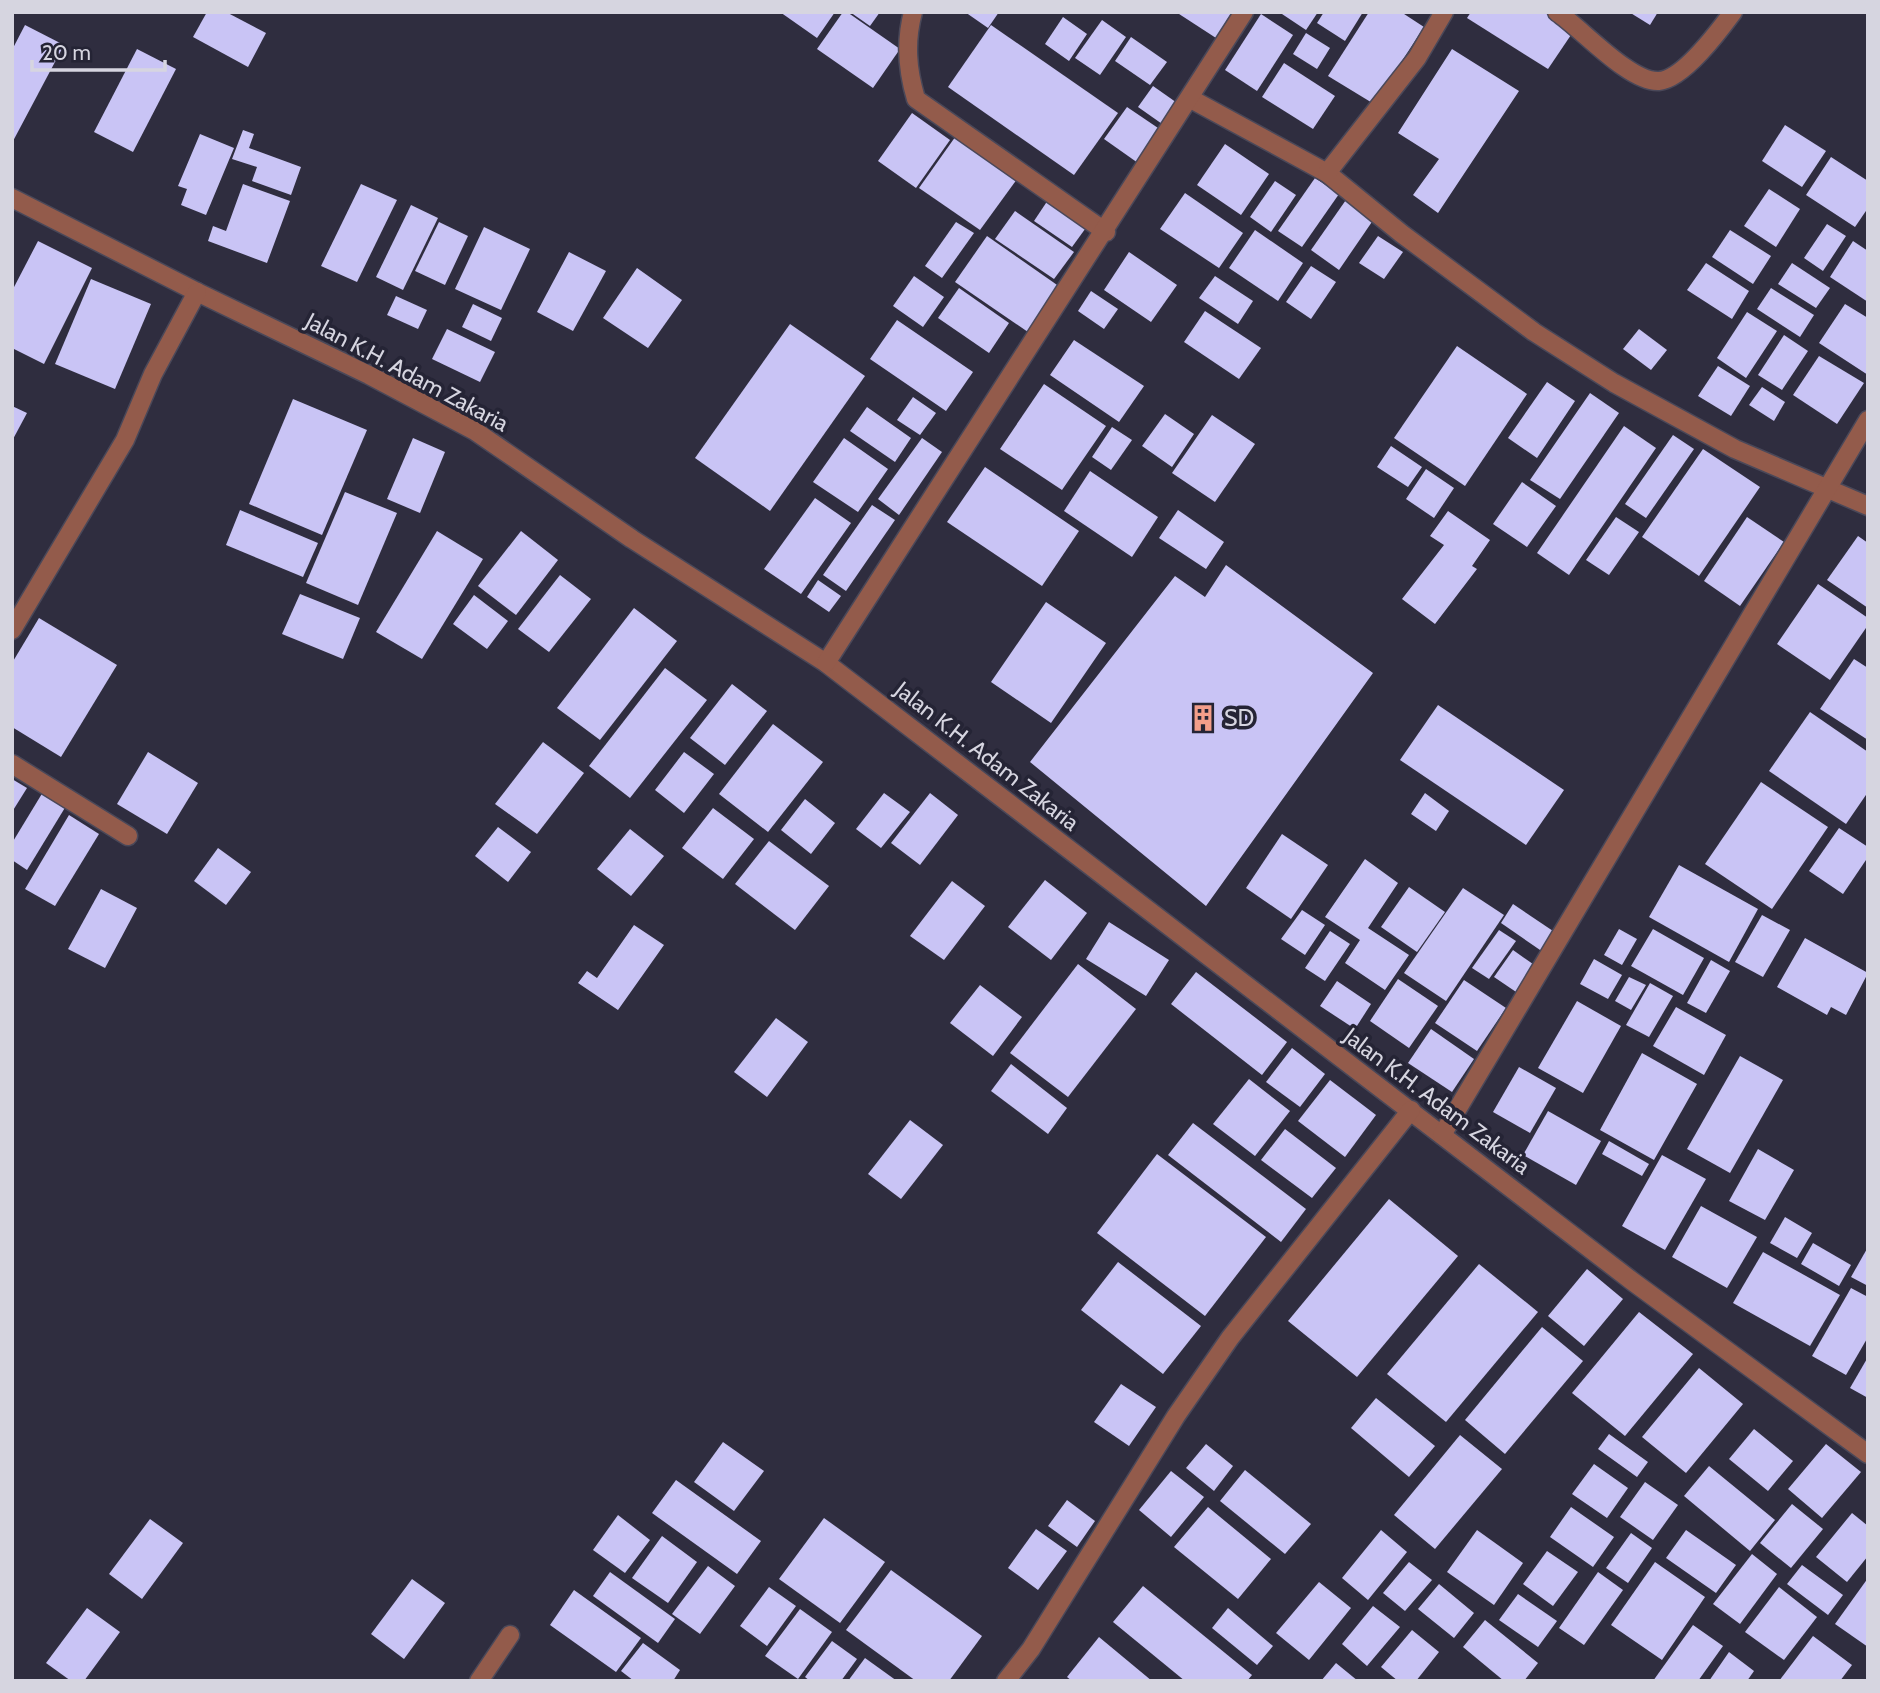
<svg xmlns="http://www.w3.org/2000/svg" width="1880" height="1693" font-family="Cabin,sans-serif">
  <rect width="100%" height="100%" fill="#2f2d3f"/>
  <!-- building -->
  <g fill="#c9c4f5">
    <polygon points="207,12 226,12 266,33 248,67 193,37"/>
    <polygon points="780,12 835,12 817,38"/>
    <polygon points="843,12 847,12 900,49 873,88 817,49"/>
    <polygon points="850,12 880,12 870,26"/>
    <polygon points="965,12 999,12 988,28"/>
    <polygon points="1176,12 1232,12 1216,38"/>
    <polygon points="1279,12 1318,12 1306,30"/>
    <polygon points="1324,12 1363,12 1345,41 1317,23"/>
    <polygon points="1369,12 1401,12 1424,27 1374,104 1328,76"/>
    <polygon points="1471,12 1548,12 1575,29 1548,69 1467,18"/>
    <polygon points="1629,12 1658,12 1650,25"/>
    <polygon points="1261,14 1293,35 1257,91 1225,70"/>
    <polygon points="1063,17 1087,34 1069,61 1045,44"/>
    <polygon points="1102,20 1126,37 1100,75 1075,58"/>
    <polygon points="25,25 64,45 12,143 12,50"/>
    <polygon points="991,25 1118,113 1074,175 948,87"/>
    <polygon points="1306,33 1330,48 1317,69 1293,54"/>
    <polygon points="1131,37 1167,62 1150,85 1115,61"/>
    <polygon points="137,49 176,69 133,152 94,132"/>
    <polygon points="1452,49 1519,91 1438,213 1413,195 1439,159 1398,133"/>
    <polygon points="1284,63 1335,96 1313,129 1262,97"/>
    <polygon points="1153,86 1180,105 1165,126 1138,107"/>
    <polygon points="1127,107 1161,130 1138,163 1104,139"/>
    <polygon points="912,113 950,140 916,188 878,161"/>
    <polygon points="1785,125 1826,151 1802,187 1762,161"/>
    <polygon points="243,130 254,134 249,148 301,167 291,195 252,181 257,167 232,159"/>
    <polygon points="958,133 1020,175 980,230 919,188"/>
    <polygon points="200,134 234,148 206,215 181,205 187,189 178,186"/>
    <polygon points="1225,144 1269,174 1241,215 1197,185"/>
    <polygon points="1831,157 1868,181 1868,208 1855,227 1806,195"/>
    <polygon points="1315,178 1339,194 1302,247 1278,231"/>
    <polygon points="1275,181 1296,195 1271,232 1250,217"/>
    <polygon points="243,184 290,201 267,263 208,241 213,226 226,231"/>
    <polygon points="361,184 397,200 357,282 321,266"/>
    <polygon points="1769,189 1800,209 1776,247 1744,226"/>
    <polygon points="1185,193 1243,233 1219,268 1160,229"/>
    <polygon points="1050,197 1088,225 1072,247 1034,221"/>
    <polygon points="1348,197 1376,216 1339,270 1311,250"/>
    <polygon points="411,205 438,218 403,290 376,277"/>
    <polygon points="1015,211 1074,252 1054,279 995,239"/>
    <polygon points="439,222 468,236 445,285 415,271"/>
    <polygon points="956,222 974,233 942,278 925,266"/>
    <polygon points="1827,224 1846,236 1823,271 1804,258"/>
    <polygon points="484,227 530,249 501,310 455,289"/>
    <polygon points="1255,230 1303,263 1278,301 1229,268"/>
    <polygon points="1730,230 1771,256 1753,284 1712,257"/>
    <polygon points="987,236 1060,287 1028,332 955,282"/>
    <polygon points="1378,236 1403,252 1384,279 1359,263"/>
    <polygon points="38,241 92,268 44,364 12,348 12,291"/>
    <polygon points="1853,241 1868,251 1868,302 1830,277"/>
    <polygon points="569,252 606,271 573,331 537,312"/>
    <polygon points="1129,252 1177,285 1151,322 1104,290"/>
    <polygon points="1706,263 1749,291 1732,319 1687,290"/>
    <polygon points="1792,263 1830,288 1816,308 1778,284"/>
    <polygon points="1311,266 1336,282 1311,319 1286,302"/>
    <polygon points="637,268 682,300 648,348 603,318"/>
    <polygon points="914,276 944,297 923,327 893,306"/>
    <polygon points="1215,276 1253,301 1238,324 1199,298"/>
    <polygon points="91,279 151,304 115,389 55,364"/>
    <polygon points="959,288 1009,323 989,353 938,318"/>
    <polygon points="1771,288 1814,315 1800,337 1757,309"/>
    <polygon points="1091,291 1118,309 1104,329 1078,311"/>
    <polygon points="396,296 427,310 418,329 387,315"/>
    <polygon points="473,304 502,318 491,341 462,327"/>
    <polygon points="1845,304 1868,318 1868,375 1819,343"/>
    <polygon points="1205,311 1261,348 1239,379 1184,342"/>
    <polygon points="1747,312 1777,331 1746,378 1717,358"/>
    <polygon points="897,320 973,372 946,411 870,359"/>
    <polygon points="790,324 865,376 770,511 695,458"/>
    <polygon points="447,329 495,352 480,382 432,359"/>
    <polygon points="1639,329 1667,350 1651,370 1623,349"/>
    <polygon points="1784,335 1808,351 1782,390 1758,375"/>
    <polygon points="1074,340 1144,386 1119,422 1050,375"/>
    <polygon points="1457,346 1527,394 1465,486 1394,438"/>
    <polygon points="1819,356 1864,383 1837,424 1793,395"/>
    <polygon points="1718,366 1750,386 1731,416 1698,396"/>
    <polygon points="1547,382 1575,401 1537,458 1508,438"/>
    <polygon points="1044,384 1106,426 1062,490 1000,449"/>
    <polygon points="1762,387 1785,402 1774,421 1749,405"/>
    <polygon points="1590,393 1619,413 1560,499 1530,480"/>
    <polygon points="913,397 936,413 920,435 897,420"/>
    <polygon points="293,399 367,430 322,535 249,504"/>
    <polygon points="12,406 27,413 12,441"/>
    <polygon points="867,407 911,438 895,462 850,431"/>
    <polygon points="1165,414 1194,434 1172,467 1142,446"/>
    <polygon points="1212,415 1255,444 1215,502 1172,473"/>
    <polygon points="1624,426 1656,448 1569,575 1537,553"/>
    <polygon points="1112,427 1132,440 1111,470 1092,457"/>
    <polygon points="1673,435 1694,449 1646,518 1625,504"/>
    <polygon points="413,438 445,452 420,513 387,499"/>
    <polygon points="844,438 888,469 858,512 813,482"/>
    <polygon points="922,438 942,452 899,515 878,499"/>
    <polygon points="1391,446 1422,467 1408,487 1377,467"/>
    <polygon points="1703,449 1760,487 1699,576 1642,537"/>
    <polygon points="985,467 1079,531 1042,586 947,522"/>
    <polygon points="1426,469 1454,488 1434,518 1406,499"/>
    <polygon points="1090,471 1158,517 1132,557 1064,511"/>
    <polygon points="1522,482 1556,506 1527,547 1493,524"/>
    <polygon points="345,492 397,513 358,605 306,583"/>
    <polygon points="815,498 851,523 801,594 764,569"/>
    <polygon points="872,505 895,520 846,591 823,575"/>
    <polygon points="240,510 318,543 303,577 226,545"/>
    <polygon points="1178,510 1224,542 1206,569 1159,538"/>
    <polygon points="1448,511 1490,540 1472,566 1477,569 1435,624 1402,599 1444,545 1430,536"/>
    <polygon points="1616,517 1639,532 1609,575 1586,560"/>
    <polygon points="1747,517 1784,542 1740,606 1704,581"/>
    <polygon points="437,531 483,559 422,659 376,632"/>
    <polygon points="521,531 558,560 516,615 478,586"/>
    <polygon points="1858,536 1868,543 1868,608 1827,580"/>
    <polygon points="1226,565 1373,673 1206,906 1030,762 1175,576 1205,597"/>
    <polygon points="560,575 591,599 549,652 518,629"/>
    <polygon points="818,580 841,596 829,612 807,597"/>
    <polygon points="1818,584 1868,618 1868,625 1830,680 1777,644"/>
    <polygon points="300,594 360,618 343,659 282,634"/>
    <polygon points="474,595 508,621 487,649 453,624"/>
    <polygon points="1046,602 1106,643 1051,723 991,682"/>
    <polygon points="634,608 677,641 600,740 557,708"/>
    <polygon points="39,618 117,665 61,757 12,727 12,663"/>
    <polygon points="1854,659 1868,668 1868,740 1820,709"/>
    <polygon points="665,668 707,700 630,798 589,766"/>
    <polygon points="732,684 767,711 725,765 690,738"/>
    <polygon points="1438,705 1564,790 1526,845 1400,760"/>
    <polygon points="1810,712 1868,752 1868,792 1846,824 1769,771"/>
    <polygon points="773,724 823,762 768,832 719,794"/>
    <polygon points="543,742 584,773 537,834 495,804"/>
    <polygon points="148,752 198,783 167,834 117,804"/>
    <polygon points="684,752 714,774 684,813 655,790"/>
    <polygon points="12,779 27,788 12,812"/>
    <polygon points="1761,782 1828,827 1772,909 1705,864"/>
    <polygon points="43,792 66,806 27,870 12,860 12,843"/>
    <polygon points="884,793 910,812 881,848 856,829"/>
    <polygon points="930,793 958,815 920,865 891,843"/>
    <polygon points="1425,793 1449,811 1436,831 1411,814"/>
    <polygon points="805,799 835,823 811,854 781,830"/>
    <polygon points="713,808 754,839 723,879 682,848"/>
    <polygon points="69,815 99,834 55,906 25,889"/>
    <polygon points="498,827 531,852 508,882 475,856"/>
    <polygon points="1839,828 1868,847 1868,857 1843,894 1809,871"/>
    <polygon points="630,829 664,856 631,896 597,869"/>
    <polygon points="1282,834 1328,865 1291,919 1246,888"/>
    <polygon points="769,841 829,886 795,930 735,884"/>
    <polygon points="218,848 251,872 226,905 194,881"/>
    <polygon points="1365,859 1398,883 1368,928 1409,955 1385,990 1345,963 1360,940 1325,917"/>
    <polygon points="1679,865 1758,909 1729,962 1649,917"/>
    <polygon points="1045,880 1087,913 1051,960 1008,927"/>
    <polygon points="952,881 985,906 944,960 910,936"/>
    <polygon points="1409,887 1445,912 1417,952 1381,927"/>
    <polygon points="1463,888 1504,915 1446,1001 1404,973"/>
    <polygon points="101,889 137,908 105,968 68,949"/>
    <polygon points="1513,904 1556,933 1543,952 1501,923"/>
    <polygon points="1302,910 1325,925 1305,955 1281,939"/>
    <polygon points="1762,915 1790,930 1763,977 1735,962"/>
    <polygon points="1109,922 1169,960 1146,996 1086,959"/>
    <polygon points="634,925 664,945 618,1010 578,983 587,971 597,978"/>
    <polygon points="1619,929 1637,939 1622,965 1604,955"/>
    <polygon points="1653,929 1704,958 1683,995 1631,966"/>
    <polygon points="1499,930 1516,941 1489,979 1472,968"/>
    <polygon points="1330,931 1350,944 1325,981 1305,968"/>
    <polygon points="1805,938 1868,973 1846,1015 1831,1007 1827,1015 1777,987"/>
    <polygon points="1513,950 1540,969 1522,996 1494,977"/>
    <polygon points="1594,959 1622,975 1608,999 1580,984"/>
    <polygon points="1711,960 1730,971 1706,1013 1687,1003"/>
    <polygon points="1078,964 1136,1009 1068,1097 1010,1053"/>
    <polygon points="1196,972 1287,1042 1262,1075 1171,1004"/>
    <polygon points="1629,977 1646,985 1631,1010 1615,1001"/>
    <polygon points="1398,979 1438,1006 1409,1048 1370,1021"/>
    <polygon points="1464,980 1506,1008 1477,1051 1435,1023"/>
    <polygon points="1337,981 1371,1004 1355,1029 1320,1006"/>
    <polygon points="1650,983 1673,996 1649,1037 1626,1025"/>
    <polygon points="980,985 1022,1017 993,1056 950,1023"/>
    <polygon points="1577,1001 1621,1026 1583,1093 1538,1068"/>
    <polygon points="1676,1007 1726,1035 1704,1075 1653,1046"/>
    <polygon points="776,1018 808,1042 767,1097 734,1072"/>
    <polygon points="1431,1029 1474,1059 1452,1092 1408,1063"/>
    <polygon points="1292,1048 1325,1074 1300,1107 1266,1082"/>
    <polygon points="1642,1053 1697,1084 1654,1160 1600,1130"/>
    <polygon points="1740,1056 1783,1080 1730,1173 1687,1149"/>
    <polygon points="1011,1064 1067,1108 1048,1134 991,1091"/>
    <polygon points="1519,1067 1556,1088 1530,1133 1493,1112"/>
    <polygon points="1249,1079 1290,1111 1255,1156 1213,1124"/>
    <polygon points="1330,1080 1376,1115 1345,1157 1298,1121"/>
    <polygon points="1548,1111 1601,1141 1576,1185 1523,1155"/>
    <polygon points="910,1120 943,1145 901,1199 868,1174"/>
    <polygon points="1193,1123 1306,1209 1281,1242 1168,1155"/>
    <polygon points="1285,1129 1336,1168 1312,1198 1261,1160"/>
    <polygon points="1609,1141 1649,1164 1642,1176 1602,1154"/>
    <polygon points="1758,1149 1794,1170 1765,1220 1729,1201"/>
    <polygon points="1157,1154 1266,1237 1205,1316 1097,1233"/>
    <polygon points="1662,1155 1706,1179 1665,1250 1622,1226"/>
    <polygon points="1389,1199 1458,1256 1357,1377 1288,1321"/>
    <polygon points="1701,1206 1757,1237 1727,1288 1672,1257"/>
    <polygon points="1785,1217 1812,1233 1797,1258 1770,1243"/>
    <polygon points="1813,1243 1851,1265 1839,1286 1801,1264"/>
    <polygon points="1868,1247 1868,1286 1851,1277"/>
    <polygon points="1763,1252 1840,1295 1810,1346 1733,1303"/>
    <polygon points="1118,1262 1201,1326 1163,1374 1081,1310"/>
    <polygon points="1479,1264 1538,1312 1446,1422 1387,1374"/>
    <polygon points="1587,1269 1623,1299 1584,1346 1548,1316"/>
    <polygon points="1851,1288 1868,1297 1868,1337 1846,1375 1812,1356"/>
    <polygon points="1639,1312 1693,1354 1625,1436 1572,1393"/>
    <polygon points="1542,1327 1583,1361 1505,1454 1465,1420"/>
    <polygon points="1868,1357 1868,1398 1850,1388"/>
    <polygon points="1699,1368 1743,1404 1686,1473 1642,1437"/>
    <polygon points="1121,1384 1156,1407 1129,1446 1094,1422"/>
    <polygon points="1376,1398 1435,1446 1409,1477 1351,1428"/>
    <polygon points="1754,1429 1793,1461 1768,1491 1729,1459"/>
    <polygon points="1609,1434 1648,1462 1637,1477 1598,1449"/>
    <polygon points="1460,1435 1502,1469 1435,1549 1394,1515"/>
    <polygon points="723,1442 764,1471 734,1511 694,1482"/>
    <polygon points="1206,1444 1233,1466 1214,1491 1186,1468"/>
    <polygon points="1826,1444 1861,1472 1822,1518 1788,1489"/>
    <polygon points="1594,1464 1628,1488 1607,1518 1572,1494"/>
    <polygon points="1709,1466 1775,1520 1750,1551 1684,1496"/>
    <polygon points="1245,1470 1311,1524 1285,1554 1220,1501"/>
    <polygon points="1171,1471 1204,1497 1171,1537 1139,1510"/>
    <polygon points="676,1480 761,1541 737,1574 652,1513"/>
    <polygon points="1645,1482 1678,1505 1653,1540 1620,1517"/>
    <polygon points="1067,1500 1095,1521 1077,1547 1048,1526"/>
    <polygon points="1792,1504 1823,1529 1791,1568 1760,1543"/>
    <polygon points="1208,1507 1271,1559 1238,1599 1174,1547"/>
    <polygon points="1571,1507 1614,1537 1593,1567 1550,1537"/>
    <polygon points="1852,1513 1868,1526 1868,1556 1847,1582 1816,1557"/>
    <polygon points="618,1515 650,1540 625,1573 593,1550"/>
    <polygon points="824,1518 885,1562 840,1623 779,1579"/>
    <polygon points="150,1519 183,1543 142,1599 109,1574"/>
    <polygon points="1036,1529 1067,1551 1038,1590 1008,1568"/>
    <polygon points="1381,1530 1407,1552 1368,1600 1342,1578"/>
    <polygon points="1477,1530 1523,1563 1494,1605 1447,1572"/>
    <polygon points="1686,1530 1736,1565 1716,1593 1666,1558"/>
    <polygon points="1631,1533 1652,1548 1628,1583 1606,1568"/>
    <polygon points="662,1536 697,1562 668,1603 632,1578"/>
    <polygon points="1547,1551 1578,1572 1553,1606 1523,1584"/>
    <polygon points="1752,1554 1777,1574 1740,1624 1713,1604"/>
    <polygon points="1409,1562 1432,1580 1405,1611 1383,1593"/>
    <polygon points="1655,1562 1705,1597 1662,1660 1611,1625"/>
    <polygon points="1802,1565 1843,1595 1828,1615 1787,1584"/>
    <polygon points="708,1566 735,1586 700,1634 672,1614"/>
    <polygon points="891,1570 982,1636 949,1681 916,1681 846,1630"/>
    <polygon points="610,1572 675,1619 658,1643 593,1596"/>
    <polygon points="1598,1572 1623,1590 1584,1645 1559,1628"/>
    <polygon points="1868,1578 1868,1647 1835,1624"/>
    <polygon points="412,1579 445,1603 404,1659 371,1634"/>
    <polygon points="1319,1582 1351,1608 1309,1660 1276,1633"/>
    <polygon points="1439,1584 1474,1613 1454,1638 1418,1609"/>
    <polygon points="1143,1586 1252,1675 1247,1681 1185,1681 1113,1622"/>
    <polygon points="769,1587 796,1606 767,1646 740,1626"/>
    <polygon points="1779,1587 1817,1617 1784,1660 1745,1632"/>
    <polygon points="574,1590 641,1638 616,1672 550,1625"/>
    <polygon points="1518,1594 1557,1621 1538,1647 1499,1620"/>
    <polygon points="1373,1606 1400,1627 1367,1666 1342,1644"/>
    <polygon points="87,1608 120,1632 84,1681 71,1681 46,1663"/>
    <polygon points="1228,1608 1273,1646 1257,1665 1212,1628"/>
    <polygon points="800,1609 832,1632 798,1679 765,1656"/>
    <polygon points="1485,1620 1538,1663 1524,1681 1504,1681 1463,1647"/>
    <polygon points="1693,1625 1723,1646 1698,1681 1653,1681"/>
    <polygon points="1412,1630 1439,1652 1416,1681 1398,1681 1381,1667"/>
    <polygon points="1813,1636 1852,1665 1840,1681 1779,1681"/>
    <polygon points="1099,1637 1152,1681 1072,1681 1067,1677"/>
    <polygon points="832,1641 857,1659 841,1681 810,1681 805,1677"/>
    <polygon points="643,1643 680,1670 673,1681 634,1681 621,1671"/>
    <polygon points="1729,1652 1754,1671 1747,1681 1709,1681"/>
    <polygon points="865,1658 897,1681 848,1681"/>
    <polygon points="1336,1663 1358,1681 1321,1681"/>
  </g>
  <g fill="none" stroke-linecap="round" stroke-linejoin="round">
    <defs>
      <g id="minor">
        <path d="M913,12C905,42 907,69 916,99L1106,232"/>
        <path d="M1557,12C1582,29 1630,83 1659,81C1683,79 1719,31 1733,12"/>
        <polyline points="1191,99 1327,173 1402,234 1534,332 1614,383 1735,449 1868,506"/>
        <polyline points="1327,173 1417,58 1444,12"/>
        <polyline points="12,198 197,292 369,375 475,431 632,539 826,663 1632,1281 1868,1454"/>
        <polyline points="12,630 125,440 153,374 197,292"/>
        <polyline points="826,663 1244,12"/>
        <polyline points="12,764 128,836"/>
        <polyline points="1442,1135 1868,420"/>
        <polyline points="479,1681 510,1635"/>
        <polyline points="1006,1681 1031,1649 1176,1416 1230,1338 1411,1110"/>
      </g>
    </defs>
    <!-- minor casing -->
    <use href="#minor" stroke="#4a4859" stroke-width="21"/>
    <!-- minor -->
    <use href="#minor" stroke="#935b4b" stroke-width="18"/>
  </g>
  <!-- icons -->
  <defs>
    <symbol id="building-bare" viewBox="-9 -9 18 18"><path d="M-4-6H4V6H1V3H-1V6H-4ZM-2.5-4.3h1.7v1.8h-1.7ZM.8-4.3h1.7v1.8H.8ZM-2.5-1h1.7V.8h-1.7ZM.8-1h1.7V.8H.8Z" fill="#f49e8a" stroke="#252435" stroke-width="2.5" paint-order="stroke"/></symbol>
  </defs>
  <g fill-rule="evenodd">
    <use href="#building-bare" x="1184" y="699" width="38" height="38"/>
  </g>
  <g text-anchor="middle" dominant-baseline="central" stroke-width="7" stroke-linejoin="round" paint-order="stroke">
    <!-- street labels -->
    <g font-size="23" fill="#d6d5e0" stroke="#252435">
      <text transform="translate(407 372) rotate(28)">Jalan K.H. Adam Zakaria</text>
      <text transform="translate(987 756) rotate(38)">Jalan K.H. Adam Zakaria</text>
      <text transform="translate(1437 1101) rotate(37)">Jalan K.H. Adam Zakaria</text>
    </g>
    <!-- poi labels -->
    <g font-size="23" fill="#d6d5e0" stroke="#252435" text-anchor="start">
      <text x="1224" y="718">SD</text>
    </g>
  </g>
  <!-- border -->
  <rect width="1880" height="1693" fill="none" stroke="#d6d5e0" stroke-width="28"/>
  <!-- scale -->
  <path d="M32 60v10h133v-10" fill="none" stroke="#d6d5e0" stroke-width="3.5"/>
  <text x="42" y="60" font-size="21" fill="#d6d5e0" stroke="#252435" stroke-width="5" paint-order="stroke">20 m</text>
</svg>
